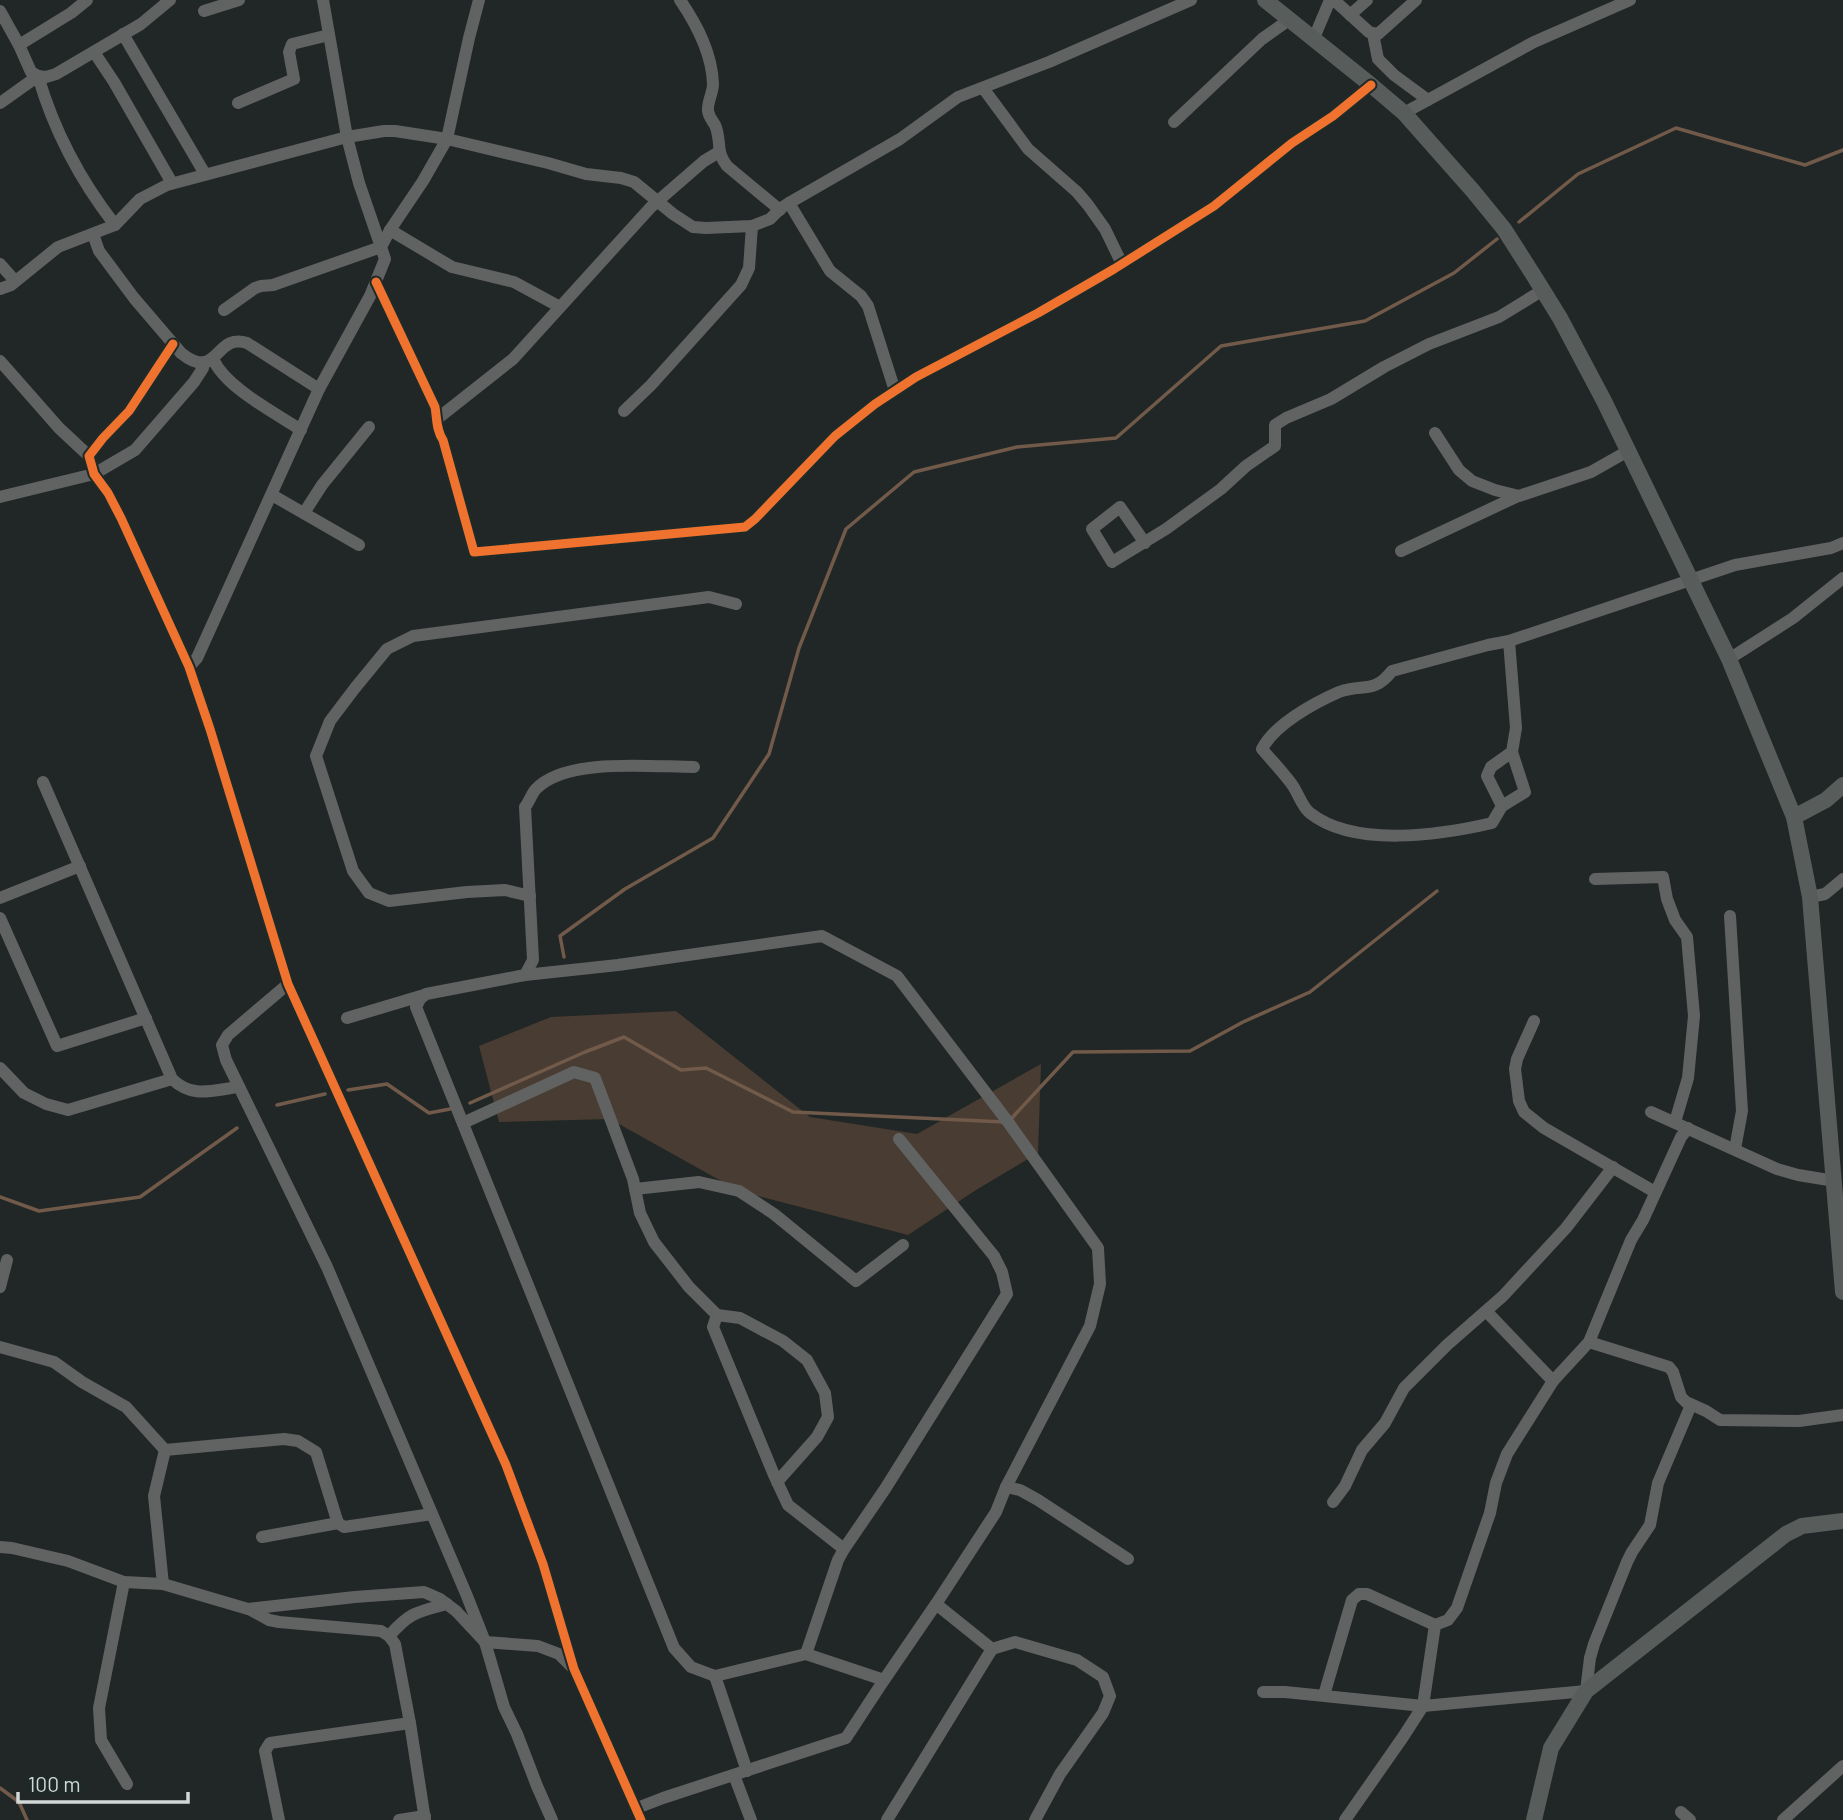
<svg xmlns="http://www.w3.org/2000/svg" width="1843" height="1820" font-family="Barlow,sans-serif">
  <rect width="100%" height="100%" fill="#212726"/>
  <!-- green -->
  <polygon fill="#493c32" points="676,1011 810,1117 917,1134 1041,1064 1038,1153 976,1190 908,1235 739,1191 610,1119 499,1122 479,1046 551,1017"/>
  <g fill="none" stroke-linecap="round" stroke-linejoin="round">
    <!-- stream -->
    <g stroke="#715a49" stroke-width="3.5">
      <polyline points="1519,222 1578,174 1676,128 1805,165 1843,150"/>
      <polyline points="564,957 560,936 625,889 713,838 769,754 799,648 846,529 914,472 1017,447 1116,438 1221,346 1365,321 1454,273 1497,239"/>
      <polyline points="348,1090 387,1084 429,1113 450,1109"/>
      <polyline points="470,1103 585,1052 624,1037 681,1070 706,1068 793,1112 1004,1122"/>
      <polyline points="277,1105 325,1094"/>
      <polyline points="1010,1120 1073,1052 1190,1051 1243,1022 1310,992 1437,891"/>
      <polyline points="0,1197 39,1211 140,1197 237,1128"/>
      <polyline points="0,1788 19,1802 27,1820"/>
    </g>
    <!-- street -->
    <g stroke="#616363" stroke-width="12">
      <path d="M680,0C697,25 712,53 713,84C713,93 707,102 708,111C709,117 712,120 715,125C722,141 715,151 727,166L780,210"/>
      <polyline points="1334,0 1369,32 1378,34 1416,0"/>
      <polyline points="0,11 19,45 31,72 38,76 46,77 56,74 141,24 170,0"/>
      <polyline points="204,11 239,0"/>
      <polyline points="1350,15 1367,0"/>
      <polyline points="123,34 205,174"/>
      <polyline points="1373,34 1378,59 1394,75 1428,100"/>
      <polyline points="1314,38 1330,0"/>
      <polyline points="19,45 71,13 87,0"/>
      <polyline points="94,52 114,82 172,183"/>
      <polyline points="983,88 1028,149 1077,192 1088,205 1105,229 1122,264"/>
      <path d="M0,103L38,76C54,131 80,180 115,225"/>
      <polyline points="238,103 294,79 289,52 292,44 329,35"/>
      <polyline points="1404,113 1534,42 1630,0"/>
      <polyline points="1174,122 1262,39 1290,19"/>
      <polyline points="789,203 830,271 861,296 868,306 895,391"/>
      <polyline points="390,230 452,267 514,282 560,307"/>
      <path d="M93,234L99,251L134,298L181,353C218,383 215,332 247,343L319,389"/>
      <polyline points="0,264 15,281"/>
      <path d="M376,282L435,407C437,418 436,430 443,440L474,552L745,527L755,519L835,436L875,404L916,377L1038,313L1114,269L1214,206L1292,143L1333,116L1371,85"/>
      <polyline points="0,289 11,285 58,247 115,225 140,199 167,185 347,137 384,131 395,131 447,139 548,163 586,174 621,178 634,182 673,214 693,227 706,228 752,226 770,219 781,208 789,203 900,139 958,97 1049,62 1191,0"/>
      <polyline points="224,310 255,288 261,286 273,285 381,247 359,183 347,137 323,0"/>
      <polyline points="173,344 129,411 103,438 89,456 94,474 108,493 121,518 189,667 210,729 288,984 506,1465 543,1564 574,1669 641,1820"/>
      <path d="M213,359C226,388 274,412 301,430"/>
      <polyline points="0,361 59,428 89,456"/>
      <polyline points="624,411 651,385 741,285 749,268 752,226"/>
      <polyline points="437,419 513,359 651,207 704,161 719,152"/>
      <polyline points="1435,433 1459,470 1472,481 1495,490 1519,496 1591,472 1628,451"/>
      <polyline points="272,495 359,545"/>
      <polyline points="0,497 94,474 135,450 194,382 203,368 204,362"/>
      <polyline points="304,513 322,485 369,427"/>
      <polyline points="1145,543 1120,507 1092,529 1112,562 1166,529 1221,489 1246,466 1275,446 1275,425 1286,418 1331,399 1384,367 1429,344 1499,317 1543,290"/>
      <polyline points="1401,551 1518,496"/>
      <polyline points="1509,641 1516,728 1512,752 1491,767 1487,776 1502,806 1525,792 1512,752"/>
      <polyline points="1729,659 1793,618 1843,578"/>
      <polyline points="189,667 197,658 319,389 370,296 385,259 381,247 390,230 423,181 447,139 469,38 479,0"/>
      <path d="M694,767C653,767 566,757 536,789C532,793 529,802 525,807L533,960L525,975L426,994L420,999L416,1007L674,1648L691,1667L715,1676"/>
      <path d="M43,782L172,1079C193,1099 212,1090 239,1087"/>
      <path d="M1502,806L1492,823C1441,835 1354,848 1310,813C1302,807 1299,795 1293,786C1284,773 1272,761 1262,749C1275,724 1314,703 1339,692C1363,683 1373,695 1392,671L1488,645L1509,641L1735,565L1831,548L1843,543"/>
      <polyline points="1595,879 1663,877 1667,899 1675,920 1687,937 1694,1016 1688,1078 1675,1122"/>
      <polyline points="530,896 505,890 467,892 389,901 369,893 353,871 316,756 330,721 355,688 387,649 413,636 709,597 736,604"/>
      <polyline points="1810,897 1825,894 1843,879"/>
      <polyline points="0,898 80,866"/>
      <polyline points="1730,916 1742,1111 1735,1149"/>
      <polyline points="0,918 57,1046 146,1018"/>
      <polyline points="525,975 618,965 822,936 897,976 1008,1122 1098,1248 1100,1284 1090,1326 1006,1487"/>
      <polyline points="288,984 228,1035 222,1045 226,1060 327,1267 467,1596 485,1642 504,1707 517,1734 537,1786 552,1820"/>
      <polyline points="347,1018 424,995"/>
      <polyline points="1534,1021 1517,1059 1515,1069 1519,1101 1524,1112 1544,1128 1655,1192"/>
      <polyline points="0,1068 24,1093 46,1104 68,1110 172,1079"/>
      <polyline points="1651,1112 1777,1169 1798,1175 1835,1181"/>
      <polyline points="463,1123 574,1072 595,1078 633,1179 640,1213 654,1242 689,1287 717,1315"/>
      <polyline points="635,1189 699,1182 739,1191 774,1214 856,1281 903,1245"/>
      <polyline points="0,1287 7,1260"/>
      <polyline points="1486,1311 1553,1381"/>
      <polyline points="1589,1342 1669,1367 1673,1372 1681,1397 1686,1402 1706,1411 1720,1420 1799,1421 1843,1415"/>
      <polyline points="0,1347 54,1362 82,1382 126,1407 165,1450"/>
      <polyline points="777,1482 817,1437 828,1417 825,1393 807,1360 783,1341 740,1318 717,1315 713,1327 774,1475 788,1505 844,1549"/>
      <polyline points="1333,1502 1345,1486 1362,1450 1385,1423 1404,1388 1447,1345 1503,1296 1566,1228 1613,1167"/>
      <polyline points="262,1537 338,1523"/>
      <polyline points="0,1547 12,1548 68,1561 124,1582 163,1584 248,1609 355,1597 424,1592 440,1599 456,1611 485,1642 538,1646 559,1654 572,1667"/>
      <polyline points="124,1582 99,1708 101,1740 127,1784"/>
      <polyline points="163,1584 154,1496 165,1450 284,1439 298,1441 316,1452 336,1517 338,1523 344,1527 432,1514"/>
      <polyline points="936,1604 992,1649 1015,1642 1077,1660 1103,1677 1110,1696 1103,1713 1060,1774 1035,1820"/>
      <polyline points="249,1609 269,1620 279,1622 381,1631 389,1636 395,1644 410,1723 425,1820"/>
      <path d="M389,1636C410,1612 417,1612 447,1604"/>
      <polyline points="806,1654 838,1560 844,1549 885,1489 1007,1294 1002,1272 994,1256 899,1139"/>
      <polyline points="1263,1692 1285,1692 1423,1706 1586,1691 1590,1658 1594,1644 1627,1562 1632,1552 1650,1525 1658,1483 1691,1405"/>
      <polyline points="1324,1695 1352,1600 1359,1594 1367,1594 1435,1625 1448,1620 1457,1608 1490,1513 1496,1483 1507,1454 1553,1381 1589,1342 1631,1240 1643,1220 1681,1137 1688,1128"/>
      <polyline points="747,1771 715,1676 806,1654 884,1680 936,1604 996,1512 1006,1487 1020,1490 1038,1500 1128,1559"/>
      <polyline points="734,1775 751,1820"/>
      <polyline points="637,1808 663,1798 846,1738 884,1680"/>
      <polyline points="1681,1812 1690,1820"/>
      <polyline points="279,1820 265,1751 270,1743 410,1723"/>
      <polyline points="399,1820 425,1816"/>
      <polyline points="887,1820 992,1649"/>
      <polyline points="1345,1820 1403,1737 1423,1706 1435,1625"/>
      <polyline points="1783,1820 1843,1766"/>
    </g>
    <!-- secondary -->
    <g stroke="#585d5c" stroke-width="16">
      <polyline points="1265,0 1371,85 1404,113 1473,191 1504,229 1534,276 1560,318 1604,401 1729,659 1794,817 1810,897 1843,1292"/>
      <polyline points="1794,817 1826,800 1843,785"/>
      <polyline points="1534,1820 1551,1748 1586,1691 1786,1534 1802,1526 1843,1521"/>
    </g>
    <defs>
      <g id="cycleway">
        <path d="M376,282L435,407C437,418 436,430 443,440L474,552L745,527L755,519L835,436L875,404L916,377L1038,313L1114,269L1214,206L1292,143L1333,116L1371,85"/>
        <polyline points="173,344 129,411 103,438 89,456 94,474 108,493 121,518 189,667 210,729 288,984 506,1465 543,1564 574,1669 641,1820"/>
      </g>
    </defs>
    <!-- cycleway casing -->
    <use href="#cycleway" stroke="#1e2a28" stroke-width="13"/>
    <!-- cycleway -->
    <use href="#cycleway" stroke="#ef722f" stroke-width="9"/>
  </g>
  <!-- scale -->
  <path d="M18 1792v10h170v-10" fill="none" stroke="#d1d8d6" stroke-width="3.5"/>
  <text x="28" y="1792" font-size="21" fill="#d1d8d6" stroke="#1e2a28" stroke-width="5" paint-order="stroke">100 m</text>
</svg>
